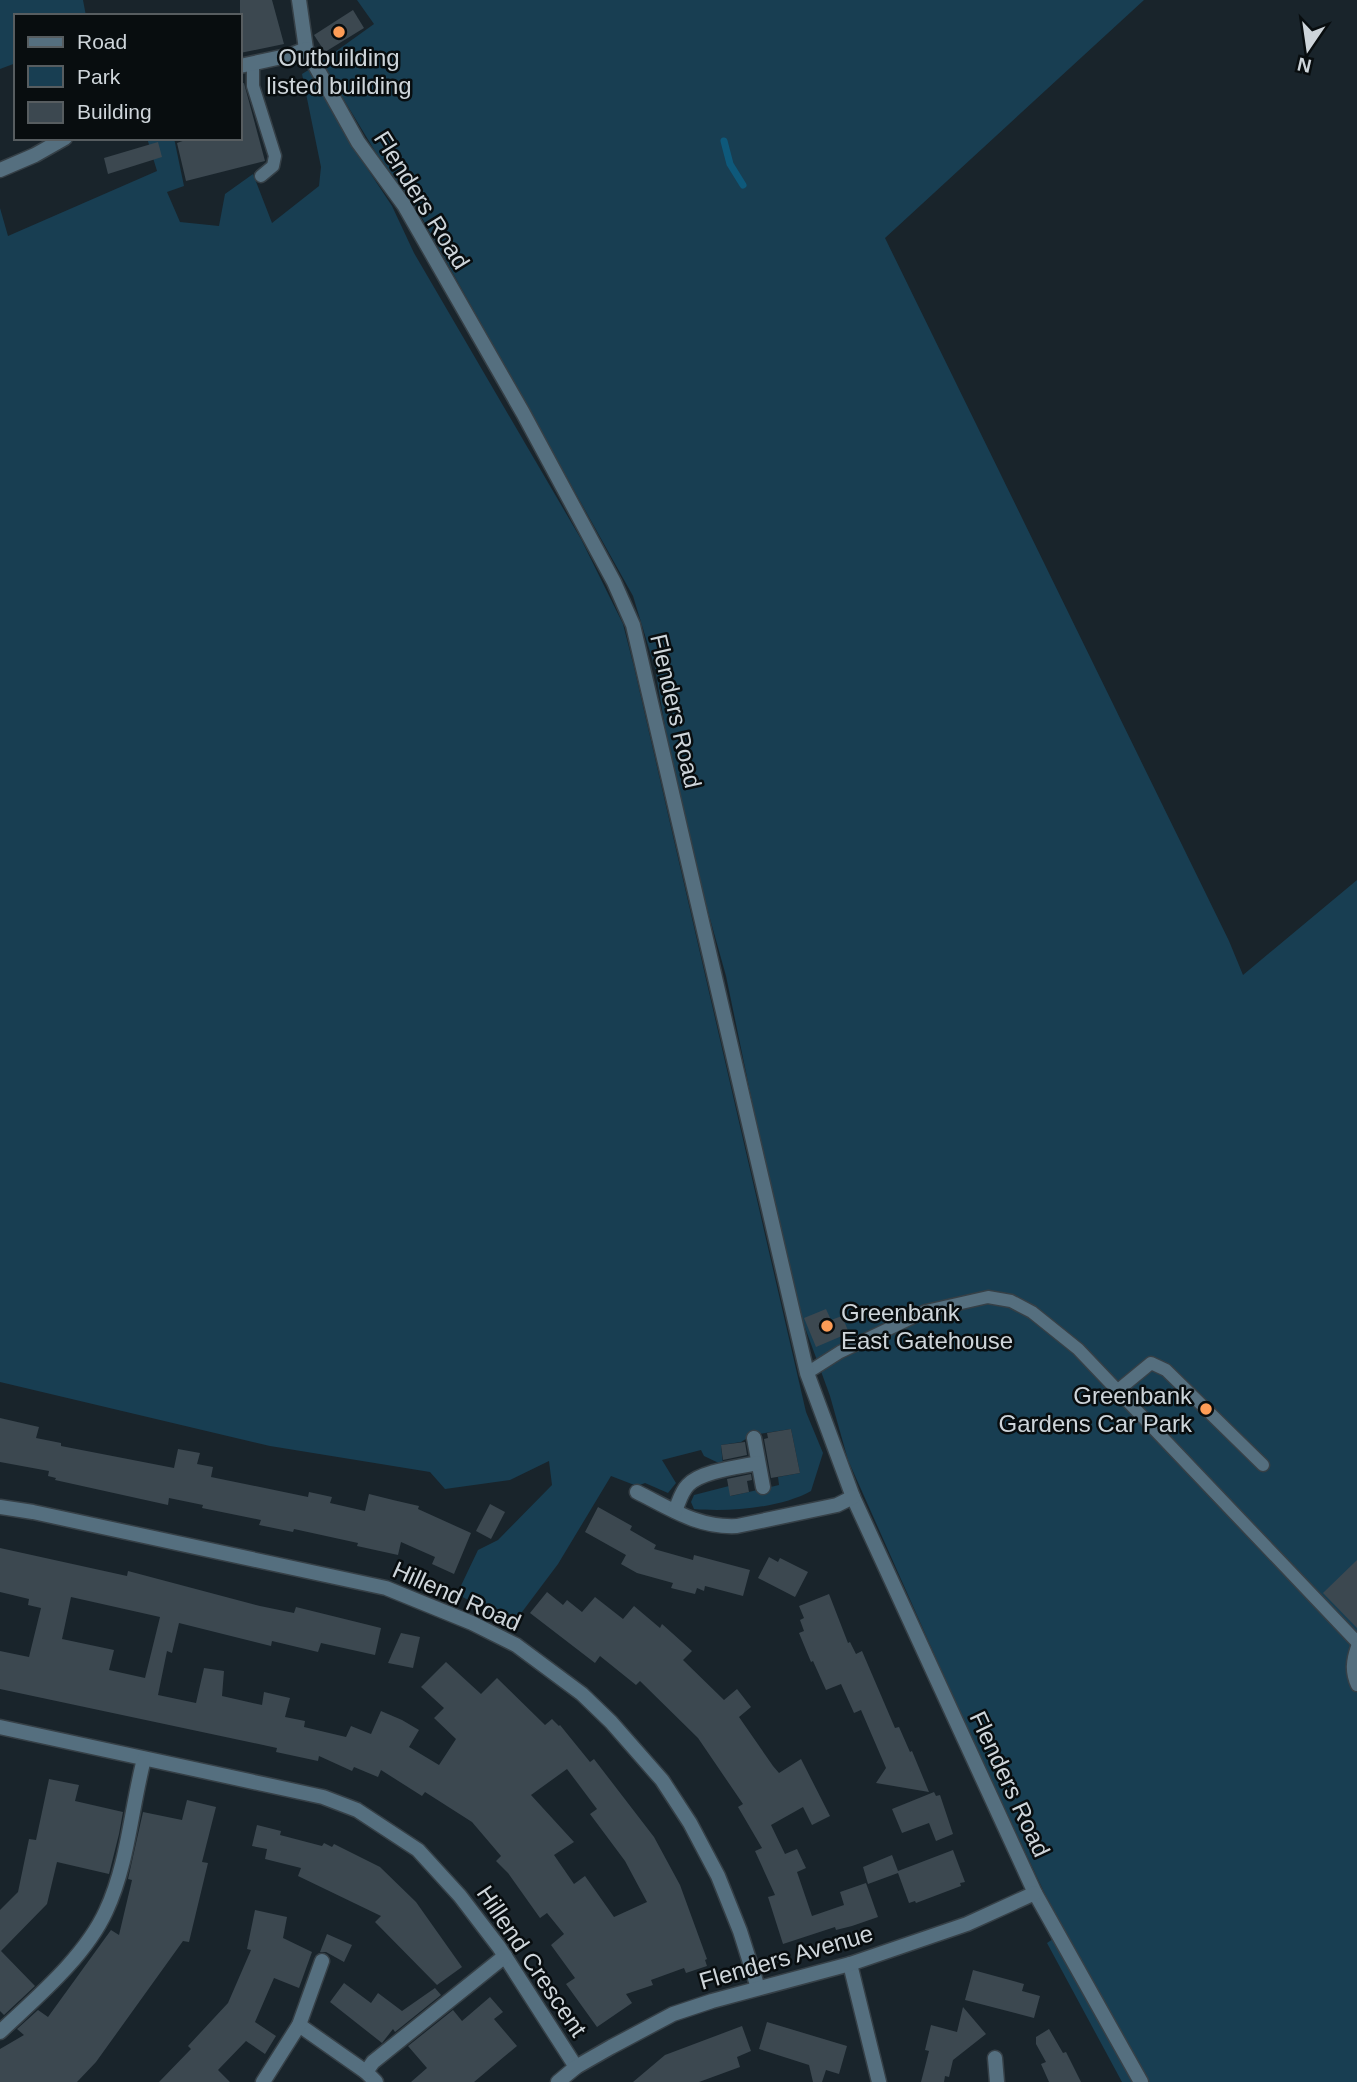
<svg xmlns="http://www.w3.org/2000/svg" width="1357" height="2082" font-family="Arial,sans-serif">
  <rect width="100%" height="100%" fill="#19242b"/>
  <!-- green -->
  <g fill="#183e52">
    <polygon points="0,0 83,0 86,16 16,16 16,63 0,69"/>
    <polygon points="357,0 1144,0 885,238 1229,941 1243,975 1357,880 1357,2082 1146,2082 1044,1892 964,1721 848,1460 830,1396 791,1289 726,976 678,804 655,668 633,596 412,200 381,161 321,62 374,24"/>
    <path d="M310,69L351,144L392,206L414,253L581,539L623,624L634,667L806,1412L823,1453L811,1491C781,1508 729,1512 694,1509L691,1502L694,1495L729,1486L731,1496L779,1485L778,1477L800,1473L791,1429L752,1435L741,1442L721,1445L723,1465L704,1456L701,1450L662,1460L676,1483L668,1493L645,1483L637,1486L611,1476L558,1564L513,1624L457,1594L478,1550L498,1540L552,1485L549,1461L510,1480L445,1489L430,1472L270,1446L0,1382V208L8,236L157,171L147,138H174L184,186L167,192L180,222L219,226L225,194L253,174L272,223L319,186L321,167L302,74Z"/>
    <polygon points="1056,1937 1136,2082 1122,2082 1047,1943"/>
  </g>
  <g fill="none" stroke-linecap="round" stroke-linejoin="round">
    <!-- stream -->
    <polyline stroke="#0e597b" stroke-width="7" points="724,141 730,164 743,185"/>
  </g>
  <!-- building -->
  <g fill="#3c4850" fill-rule="evenodd">
    <polygon points="240,0 272,0 284,44 240,53"/>
    <polygon points="353,10 364,28 325,52 314,35"/>
    <polygon points="244,83 265,161 186,181 177,143 191,138 240,138 240,84"/>
    <polygon points="158,142 162,157 108,174 104,158"/>
    <polygon points="826,1309 831,1320 842,1316 849,1333 816,1347 804,1318"/>
    <polygon points="0,1418 39,1427 36,1438 61,1443 61,1446 174,1468 178,1449 200,1453 197,1464 213,1467 211,1477 308,1497 309,1492 332,1497 330,1503 365,1511 369,1494 393,1500 419,1506 418,1509 471,1533 454,1574 432,1564 435,1557 401,1542 398,1555 357,1546 358,1543 294,1529 293,1532 259,1525 261,1520 202,1508 203,1505 169,1498 168,1505 55,1480 56,1478 48,1476 49,1471 0,1462"/>
    <polygon points="791,1429 800,1473 771,1478 764,1439 768,1438 767,1433"/>
    <polygon points="745,1442 747,1455 723,1460 721,1445"/>
    <polygon points="751,1474 752,1480 747,1481 749,1492 730,1496 727,1479"/>
    <polygon points="490,1504 505,1512 491,1539 476,1531"/>
    <polygon points="598,1507 632,1526 630,1530 656,1545 654,1549 693,1560 694,1555 750,1570 743,1596 705,1586 704,1591 697,1588 695,1594 671,1588 673,1583 637,1573 621,1564 626,1555 585,1532"/>
    <path d="M0,1548L127,1576L128,1571L260,1606L294,1613L296,1607L381,1628L375,1655L321,1643L318,1652L272,1641L271,1646L179,1623L172,1653L167,1651L158,1695L196,1703L204,1668L224,1671L222,1696L262,1705L264,1692L290,1698L285,1717L305,1721L304,1727L346,1737L351,1726L371,1734L381,1711L402,1720L419,1730L409,1747L439,1765L456,1739L434,1718L444,1708L421,1687L446,1662L481,1694L497,1678L545,1725L552,1719L559,1726L560,1725L590,1762L594,1759L654,1837L680,1885L707,1959L705,1960L707,1966L686,1973L684,1968L651,1980L653,1985L626,1994L632,2003L597,2027L566,1984L575,1978L551,1945L564,1934L547,1913L540,1918L508,1873L496,1861L501,1856L472,1822L425,1792L422,1796L381,1770L378,1777L354,1767L352,1771L319,1756L318,1761L276,1752L277,1748L0,1689V1651L29,1657L41,1608L28,1605L29,1599L0,1592ZM71,1597L160,1617L145,1678L109,1670L114,1650L62,1639ZM567,1769L597,1809L590,1814L625,1861L647,1902L614,1917L585,1876L574,1884L554,1855L574,1842L531,1795Z"/>
    <polygon points="769,1557 778,1562 780,1558 808,1572 795,1597 758,1578"/>
    <polygon points="1357,1560 1357,1628 1323,1593"/>
    <polygon points="547,1592 563,1605 567,1600 582,1612 595,1597 623,1619 634,1606 660,1628 662,1624 692,1651 683,1660 724,1700 737,1689 751,1707 739,1717 773,1766 779,1773 801,1759 830,1816 812,1825 803,1807 771,1825 785,1854 797,1849 806,1868 797,1872 812,1916 844,1905 840,1892 866,1883 878,1917 852,1926 836,1930 835,1927 783,1944 768,1897 775,1895 755,1851 762,1848 738,1807 743,1804 698,1738 640,1681 636,1685 600,1656 595,1663 530,1613"/>
    <polygon points="829,1594 848,1643 850,1642 856,1654 862,1651 895,1728 899,1727 910,1752 912,1751 929,1792 876,1783 886,1768 861,1710 854,1713 841,1684 826,1690 813,1661 811,1662 799,1633 804,1631 800,1620 804,1618 799,1606"/>
    <polygon points="401,1633 420,1637 413,1668 388,1663"/>
    <polygon points="49,1779 79,1785 75,1801 123,1812 119,1834 109,1874 57,1862 47,1904 1,1951 35,1986 4,2015 0,2011 0,1910 18,1892 29,1839 36,1840"/>
    <polygon points="934,1792 936,1796 940,1795 953,1834 936,1841 929,1823 902,1833 892,1809"/>
    <polygon points="187,1800 216,1807 202,1862 208,1863 189,1942 183,1941 96,2062 77,2082 0,2082 0,2049 24,2035 17,2029 38,2010 48,2017 111,1930 119,1935 132,1880 128,1879 143,1812 182,1820"/>
    <polygon points="257,1825 281,1831 280,1835 322,1846 324,1843 332,1847 334,1844 380,1867 416,1902 462,1967 437,1985 375,1922 381,1916 298,1876 301,1868 265,1859 267,1849 252,1846"/>
    <polygon points="953,1850 965,1882 960,1883 961,1886 916,1903 915,1901 909,1903 898,1873 868,1884 863,1867 892,1855 898,1871"/>
    <polygon points="255,1910 287,1917 283,1938 312,1952 299,1988 274,1978 255,2022 276,2036 265,2054 246,2041 218,2070 230,2082 159,2082 191,2049 188,2046 228,2003 251,1950 247,1949"/>
    <polygon points="327,1934 352,1945 344,1962 326,1952 320,1952"/>
    <polygon points="973,1970 1024,1984 1022,1991 1040,1996 1034,2018 965,2000"/>
    <polygon points="344,1983 371,2003 378,1993 402,2011 435,1988 441,1995 395,2032 393,2029 382,2043 330,2002"/>
    <polygon points="490,1997 503,2012 494,2019 517,2046 474,2082 411,2082 427,2068 408,2046 453,2010 462,2021"/>
    <polygon points="963,2007 986,2034 953,2060 949,2077 945,2076 944,2082 921,2082 929,2051 925,2050 931,2025 957,2032"/>
    <polygon points="767,2022 847,2046 839,2074 826,2070 822,2082 813,2082 809,2065 759,2049"/>
    <polygon points="742,2026 751,2051 737,2057 740,2067 699,2082 633,2082 665,2055"/>
    <polygon points="1049,2029 1063,2053 1066,2052 1081,2082 1049,2082 1041,2064 1046,2062 1036,2044 1036,2037"/>
  </g>
  <g fill="none" stroke-linecap="round" stroke-linejoin="round">
    <defs>
      <g id="service">
        <polyline points="253,65 253,86 275,156 273,166 261,176"/>
        <polyline points="807,1373 840,1352 926,1311 988,1297 1011,1301 1032,1312 1078,1349 1357,1642"/>
        <polyline points="1117,1391 1151,1363 1166,1370 1263,1465"/>
        <path d="M1357,1647C1352,1661 1351,1672 1357,1685"/>
      </g>
      <g id="minor">
        <polyline points="299,0 306,49 358,142 404,205 523,413 614,582 633,625 807,1373 853,1497 1035,1893 1141,2082"/>
        <polyline points="240,66 291,55 306,49"/>
        <polyline points="0,170 35,155 65,138"/>
        <polyline points="754,1438 763,1487"/>
        <path d="M637,1492C671,1509 698,1528 737,1526L837,1505L853,1497"/>
        <polyline points="0,1507 33,1512 386,1588 472,1623 516,1645 582,1694 611,1722 662,1780 690,1823 718,1876 740,1931 758,1988"/>
        <path d="M675,1511C679,1502 681,1492 688,1485C701,1471 739,1467 758,1463"/>
        <polyline points="0,1727 323,1797 357,1810 418,1850 460,1896 499,1947 576,2067"/>
        <polyline points="850,1964 879,2082"/>
        <polyline points="299,2025 366,2072 376,2082"/>
        <path d="M0,2032C37,1997 85,1957 106,1911C128,1864 131,1809 144,1759"/>
        <polyline points="995,2058 997,2082"/>
        <polyline points="366,2072 373,2062 505,1956"/>
        <polyline points="263,2082 299,2025 322,1961"/>
        <polyline points="558,2082 576,2067 611,2047 673,2014 712,2001 850,1964 967,1924 1035,1893"/>
      </g>
    </defs>
    <!-- service casing -->
    <use href="#service" stroke="#364047" stroke-width="15"/>
    <!-- minor casing -->
    <use href="#minor" stroke="#364047" stroke-width="17"/>
    <!-- service -->
    <use href="#service" stroke="#556f7f" stroke-width="12"/>
    <!-- minor -->
    <use href="#minor" stroke="#556f7f" stroke-width="14"/>
  </g>
  <!-- markers -->
  <g fill="#fd9c56" stroke="#080d0f" stroke-width="2.5">
    <circle cx="339" cy="32" r="7"/>
    <circle cx="827" cy="1326" r="7"/>
    <circle cx="1206" cy="1409" r="7"/>
  </g>
  <g text-anchor="middle" dominant-baseline="central" stroke-width="5" stroke-linejoin="round" paint-order="stroke">
    <!-- poi labels -->
    <g font-size="24" fill="#ced5da" stroke="#080d0f">
      <text x="339" y="57">Outbuilding<tspan x="339" dy="28">listed building</tspan></text>
      <text x="841" y="1312" text-anchor="start">Greenbank<tspan x="841" dy="28">East Gatehouse</tspan></text>
      <text x="1192" y="1395" text-anchor="end">Greenbank<tspan x="1192" dy="28">Gardens Car Park</tspan></text>
    </g>
    <!-- street labels -->
    <g font-size="24" fill="#ced5da" stroke="#080d0f">
      <text transform="translate(422 200) rotate(58)">Flenders Road</text>
      <text transform="translate(676 711) rotate(77)">Flenders Road</text>
      <text transform="translate(457 1596) rotate(24)">Hillend Road</text>
      <text transform="translate(1010 1784) rotate(65)">Flenders Road</text>
      <text transform="translate(786 1957) rotate(-16)">Flenders Avenue</text>
      <text transform="translate(532 1961) rotate(56)">Hillend Crescent</text>
    </g>
  </g>
  <!-- legend -->
  <rect x="14" y="14" width="228" height="126" fill="#080d0f" stroke="#575d60" stroke-width="2"/>
  <rect x="28" y="37" width="35" height="10" fill="#556f7f" stroke="#575d60" stroke-width="2"/>
  <text x="77" y="49" font-size="21" fill="#ced5da">Road</text>
  <rect x="28" y="66" width="35" height="21" fill="#183e52" stroke="#575d60" stroke-width="2"/>
  <text x="77" y="84" font-size="21" fill="#ced5da">Park</text>
  <rect x="28" y="102" width="35" height="21" fill="#3c4850" stroke="#575d60" stroke-width="2"/>
  <text x="77" y="119" font-size="21" fill="#ced5da">Building</text>
  <!-- north arrow -->
  <g transform="translate(1308 49) rotate(193)" stroke="#080d0f" stroke-width="5" paint-order="stroke">
  <path d="M0-5L12 26L0 18L-12 26Z" fill="#ced5da"/>
  <text y="-10" font-size="19" font-weight="bold" text-anchor="middle" fill="#ced5da">N</text>
  </g>
</svg>
